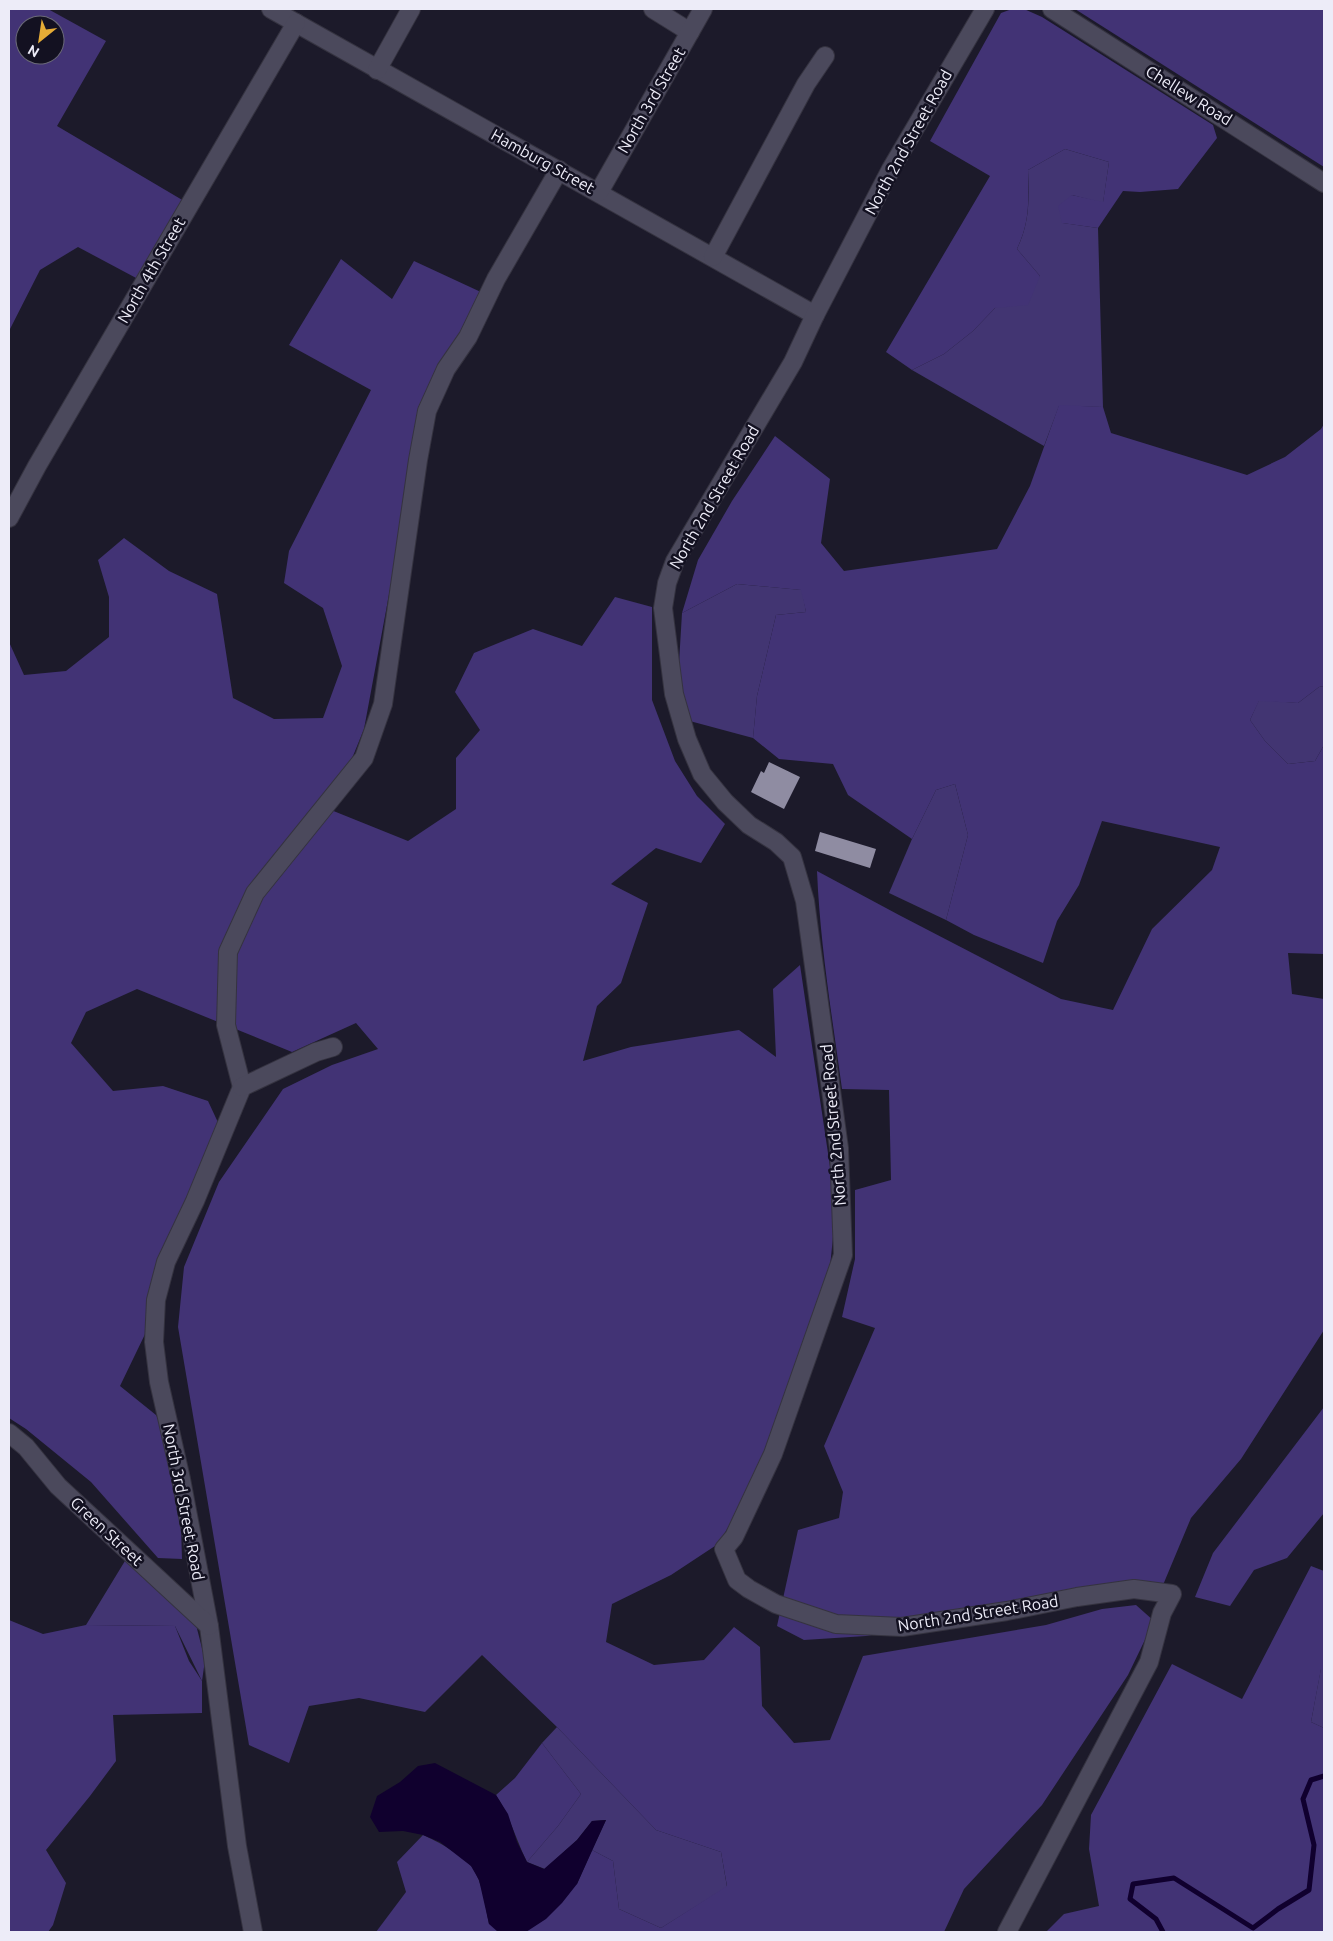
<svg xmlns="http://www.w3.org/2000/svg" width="1333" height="1941" font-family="Ubuntu,sans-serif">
  <rect width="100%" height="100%" fill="#1c1a2a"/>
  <!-- green -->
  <g fill="#423572">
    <path d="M1065,149L1109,162L1103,203L1072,195L1063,223L1098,228L1103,407L1059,406L1044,446L912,370L944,354L973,331L995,308L1040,276L1017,249C1030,222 1029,200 1028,170Z"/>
    <polygon points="737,584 802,590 806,612 776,615 757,696 753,738 686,720 679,663 682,613"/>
    <polygon points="1324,686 1324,745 1315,761 1288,764 1265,741 1250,720 1259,700 1298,703 1319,687"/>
    <polygon points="955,784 968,835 946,920 889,893 912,839 936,790"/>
    <polygon points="131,1551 193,1613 205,1660 202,1681 175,1626 86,1625"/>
    <polygon points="1321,1668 1324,1669 1324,1728 1311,1722"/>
    <polygon points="557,1727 656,1830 721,1852 727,1887 661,1928 619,1909 613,1861 592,1850 606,1820 592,1821 577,1840 545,1869 527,1862 558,1826 581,1794 542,1743"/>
  </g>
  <!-- forest -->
  <g fill="#423375" fill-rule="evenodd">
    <path d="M9,9H48L106,41L57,126L184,201L138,279L78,247L40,270L9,331ZM25,25H55V55H25Z"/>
    <path d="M1012,9H1024L1042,17L1213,125L1217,138L1178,189L1140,192L1123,191L1098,228L1062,223L1058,206L1072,195L1103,202L1109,162L1065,149L1028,170C1028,201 1031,219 1017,249L1040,276L1028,305L995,308L973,331L944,354L912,370L886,352L990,176L930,141L1001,13Z"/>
    <polygon points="1075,9 1324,9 1324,167"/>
    <path d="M341,259L392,299L414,261L483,293L417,444L364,729L331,810L408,841L456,809V758L480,730L455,692L474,653L533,629L582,646L615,597L652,607V700L675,761L697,796L725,824L701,863L656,848L611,884L648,903L621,983L597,1006L583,1061L631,1047L739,1030L776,1057L773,989L800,965L836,1207L830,1267L767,1464L718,1544L671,1575L612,1604L606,1642L654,1665L704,1660L734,1627L760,1647L762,1706L794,1743L830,1740L863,1656L1046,1625L1102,1609L1136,1605L1154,1621L1128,1675L1042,1805L964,1889L944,1932H376L406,1892L397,1862L423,1835C437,1841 464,1856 472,1867C483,1883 485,1905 489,1924L577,1884L592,1850L613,1861L619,1909L661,1928L727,1886L721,1852L656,1830L557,1727L482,1655L425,1712L359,1698L309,1706L289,1763L249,1745L178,1327L184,1267L219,1182L283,1089L332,1065L378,1049L356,1023L292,1052L137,989L86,1012L71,1043L113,1091L163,1086L208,1101L222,1131L148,1328L120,1386L156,1415L179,1459L182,1559L158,1558L91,1482L26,1429L9,1418V642L24,675L66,671L109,637V597L98,560L124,538L169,571L217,594L233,698L274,719L323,718L342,666L323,608L284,583L289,551L371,390L289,345Z"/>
    <path d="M1059,405L1103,407L1111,433L1247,475L1285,457L1321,429L1324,424V686L1319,687L1298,703L1259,701L1250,720L1265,741L1288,764L1315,761L1324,745V954L1288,953L1292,994L1324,999V1330L1241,1459L1191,1518L1163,1585L866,1636L804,1640L777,1626L798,1530L839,1518L843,1492L824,1446L875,1328L842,1317L855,1259V1190L891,1180L889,1090L842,1089C832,1016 820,944 817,871L899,915L1061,999L1113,1010L1152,929L1212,870L1220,847L1102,821L1079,885L1057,921L1043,963L974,935L946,920L968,835L955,784L936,790L912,839L848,795L833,764L779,759L753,738L757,696L776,615L806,612L801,590L737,584L682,613L698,560L732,501L775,436L830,479L821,543L844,571L997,549L1030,486Z"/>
    <polygon points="1324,1407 1324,1513 1287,1558 1254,1570 1230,1606 1195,1597 1213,1553"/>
    <polygon points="1311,1566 1324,1571 1324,1669 1321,1669 1311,1722 1324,1728 1324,1932 1046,1932 1064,1914 1099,1906 1089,1849 1091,1815 1172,1664 1242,1699"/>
    <polygon points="9,1620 43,1634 86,1625 175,1626 189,1661 202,1681 202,1713 113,1715 116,1761 90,1796 46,1850 66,1883 53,1925 48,1932 9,1932"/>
    <path d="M542,1743L581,1794L558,1826L527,1862C516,1840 510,1816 496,1795L515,1778Z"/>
  </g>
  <!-- water -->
  <polygon fill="#10002e" points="435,1763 496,1795 508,1814 517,1842 527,1862 544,1869 577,1840 592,1821 606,1820 577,1884 562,1903 546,1919 526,1932 498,1932 489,1924 479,1880 471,1866 440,1842 423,1835 403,1831 379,1832 370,1817 377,1796 400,1782 418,1766"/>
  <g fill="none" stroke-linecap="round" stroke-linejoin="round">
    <!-- stream -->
    <polyline stroke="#10002e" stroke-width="5" points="1163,1932 1156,1919 1130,1899 1133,1884 1174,1878 1253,1928 1278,1909 1309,1890 1314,1845 1303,1799 1311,1780 1324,1776"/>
  </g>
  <!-- building -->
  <g fill="#8f8ca2">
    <polygon points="769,762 800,777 784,809 751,792 761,771 764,773"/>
    <polygon points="820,832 876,849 870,868 815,851"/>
  </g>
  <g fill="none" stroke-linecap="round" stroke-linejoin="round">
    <defs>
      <g id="minor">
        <polyline points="271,9 815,315"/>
        <polyline points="653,9 690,32"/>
        <polyline points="985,9 891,169 815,315 793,362 675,561 667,583 663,608 674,694 687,739 702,774 725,802 749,825 776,842 792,857 805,901 839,1148 843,1255 773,1454 734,1537 724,1549 737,1580 749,1589 776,1604 836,1624 902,1627 1007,1611 1077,1597 1134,1589 1172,1594 1162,1613 1149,1662 1007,1932"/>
        <polyline points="1052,9 1324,183"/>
        <polyline points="377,70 411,9"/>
        <polyline points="599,192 703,9"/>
        <polyline points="713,257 806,84 825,56"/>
        <polyline points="9,518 37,466 296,23"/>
        <polyline points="242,1087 226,1025 228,952 255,893 364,758 383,704 418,460 427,411 446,369 468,337 496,279 559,170"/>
        <polyline points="242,1087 195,1201 166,1262 156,1300 154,1342 159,1382 181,1479 209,1626 237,1846 253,1932"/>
        <polyline points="242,1087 316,1052 333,1047"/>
        <polyline points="9,1433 26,1447 58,1486 209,1626"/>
      </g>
    </defs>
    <!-- minor casing -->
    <use href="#minor" stroke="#353340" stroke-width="20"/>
    <!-- minor -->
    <use href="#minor" stroke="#4b495c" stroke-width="18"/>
  </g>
  <g text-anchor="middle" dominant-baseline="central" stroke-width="5" stroke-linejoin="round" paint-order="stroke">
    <!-- street labels -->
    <g font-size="16" fill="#edecf8" stroke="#131121">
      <text transform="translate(1189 95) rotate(32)">Chellew Road</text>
      <text transform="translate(651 100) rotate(-60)">North 3rd Street</text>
      <text transform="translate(908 142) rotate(-61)">North 2nd Street Road</text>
      <text transform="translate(543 161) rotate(29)">Hamburg Street</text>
      <text transform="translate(151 270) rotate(-60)">North 4th Street</text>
      <text transform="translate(714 497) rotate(-60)">North 2nd Street Road</text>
      <text transform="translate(833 1125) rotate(-95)">North 2nd Street Road</text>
      <text transform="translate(184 1502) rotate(79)">North 3rd Street Road</text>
      <text transform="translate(107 1531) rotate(43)">Green Street</text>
      <text transform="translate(978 1613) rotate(-9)">North 2nd Street Road</text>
    </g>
  </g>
  <!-- border -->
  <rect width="1333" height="1941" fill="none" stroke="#edecf8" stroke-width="20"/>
  <!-- north arrow -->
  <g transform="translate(40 40) rotate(210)"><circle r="24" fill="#131121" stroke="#6a6977"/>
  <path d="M0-4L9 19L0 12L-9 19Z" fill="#e6ac36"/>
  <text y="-8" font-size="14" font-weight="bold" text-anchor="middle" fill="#edecf8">N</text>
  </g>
</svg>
